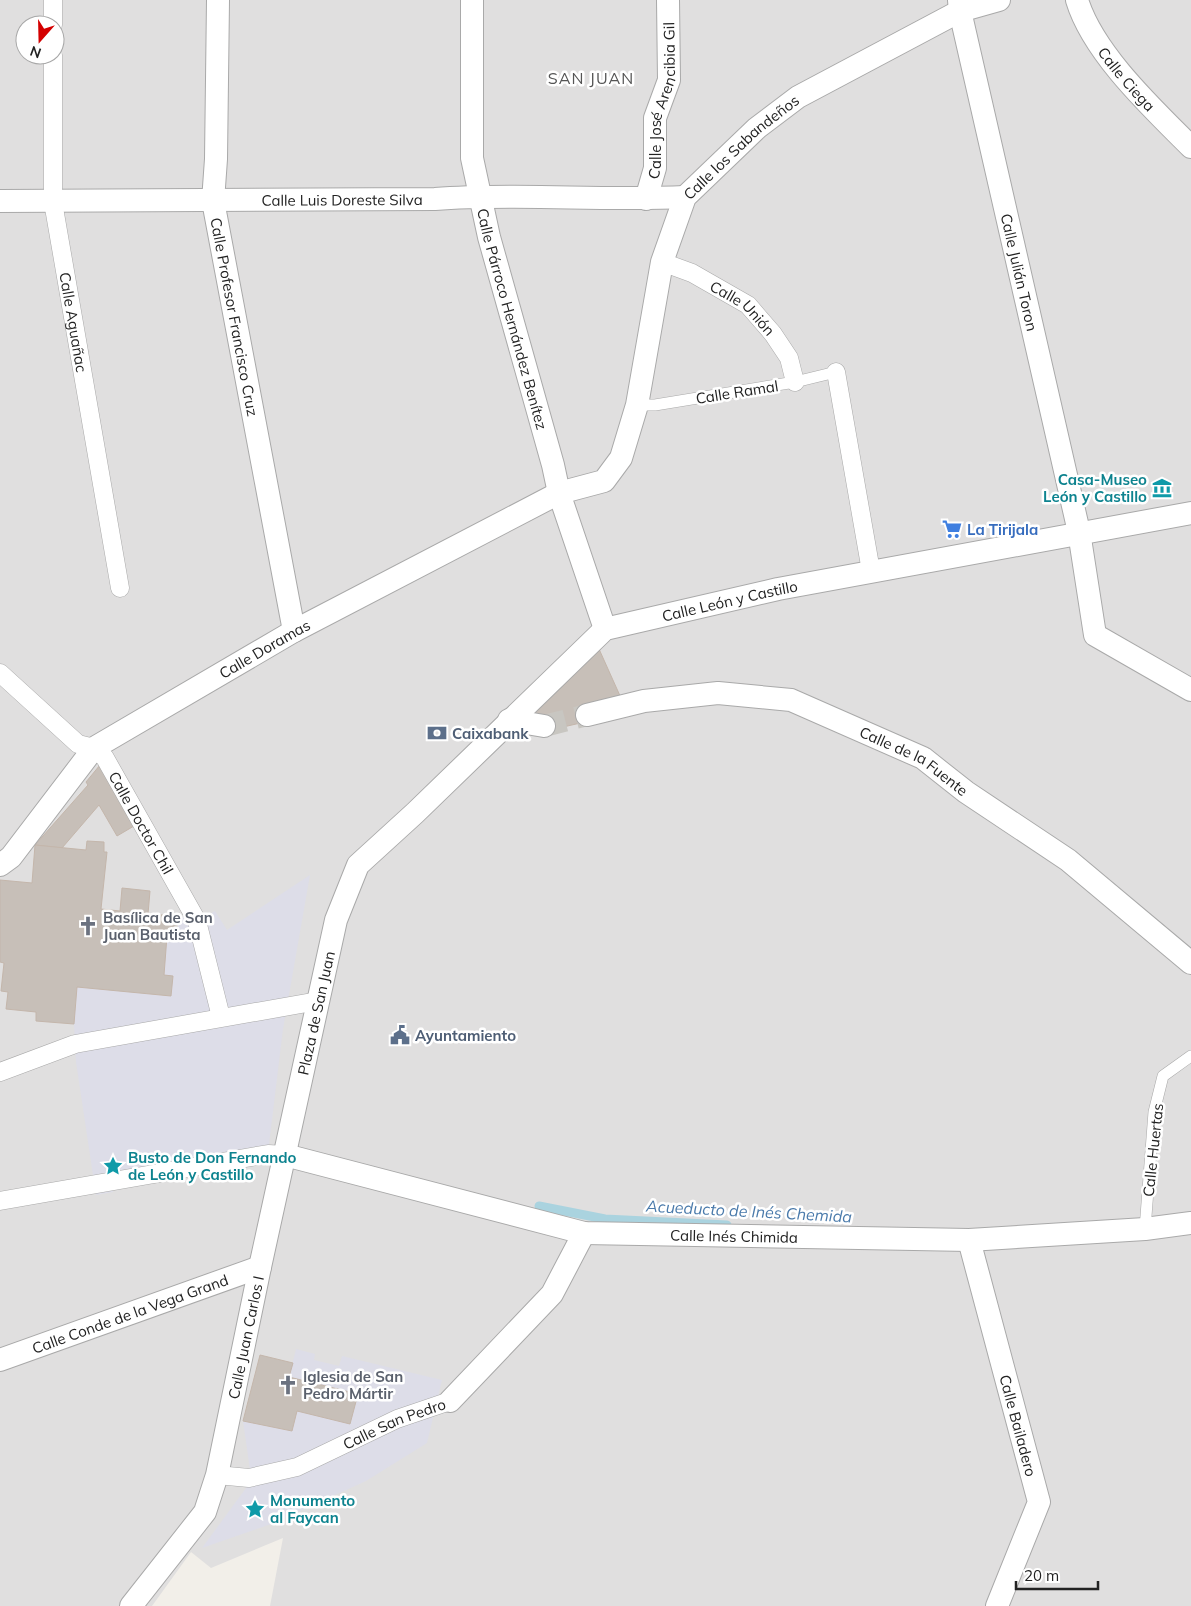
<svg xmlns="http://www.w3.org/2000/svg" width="1191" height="1606" font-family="Mulish,sans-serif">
  <rect width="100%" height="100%" fill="#f2efe9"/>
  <!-- residential -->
  <path fill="#e0dfdf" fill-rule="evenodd" d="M0,0H1191V1606H270L283,1538L211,1568L191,1552L152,1606H0ZM25,25H55V55H25Z"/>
  <!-- plaza -->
  <g fill="#dddde8">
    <polygon points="310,875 283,1029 267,1161 113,1190 113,1192 96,1195 76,1062 74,1024 77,987 171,996 164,975 167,936 176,937 178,916 197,921 215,911 227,930"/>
    <polygon points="296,1349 315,1354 314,1360 339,1366 342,1356 442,1380 427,1443 366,1481 271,1524 202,1548 246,1488 250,1470 243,1421 292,1431 297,1411 350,1424 358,1394 289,1377"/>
  </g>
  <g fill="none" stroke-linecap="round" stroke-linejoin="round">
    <!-- stream -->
    <polyline stroke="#aad3df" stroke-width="9" points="539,1206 605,1219 727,1225"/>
  </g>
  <!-- building -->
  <g fill="#c7bfb8" stroke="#c4b6ab">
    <polygon points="599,649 621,698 589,721 546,731 543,721 532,710"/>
    <polygon points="100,765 134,826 117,836 99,805 62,848 35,845 88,785 86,782"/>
    <polygon points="87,841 104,842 104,852 107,852 101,909 120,911 122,888 150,891 148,914 178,916 176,938 167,936 164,975 173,976 171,996 77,987 74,1024 36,1021 36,1012 6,1009 8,992 1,991 4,963 0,962 0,880 32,883 35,845 86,850"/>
    <polygon points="260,1355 293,1363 289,1377 358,1394 350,1424 297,1411 292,1431 243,1421"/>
  </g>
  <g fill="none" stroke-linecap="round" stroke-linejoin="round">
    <!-- minor-tunnel -->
    <polyline stroke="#c8c6c1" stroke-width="22" stroke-dasharray="22 11" stroke-linecap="butt" points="544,726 587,715"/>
    <defs>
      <g id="service">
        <polyline points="637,405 655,405 795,382 836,372"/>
        <polyline points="1145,1229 1154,1112 1163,1076 1191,1056"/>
      </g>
      <g id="pedestrian">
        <polyline points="53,25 53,0"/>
        <path id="s1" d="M53,55V202L120,588"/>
        <path id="s2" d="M662,262L692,273L748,305L773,334L789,358L795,382"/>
        <polyline points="836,372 871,571"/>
        <path id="s3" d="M0,673L78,744L94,748L105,758L197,921L221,1017"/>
        <polyline points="0,1072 75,1044 318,1001"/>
        <polyline points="0,1201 268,1154 285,1155"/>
        <path id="s4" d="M217,1475L249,1478L297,1467L397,1419L450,1401"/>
      </g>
      <g id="minor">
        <path id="s5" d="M218,0L216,159L213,201L294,631"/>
        <path id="s6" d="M472,0V158L489,237L553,465L559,493L605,629"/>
        <path id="s7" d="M959,0L960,11L1079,532L1095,635L1191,690"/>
        <path id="s8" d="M1077,0C1093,53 1152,108 1191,147"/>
        <path id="s9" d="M646,199L655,168V118L669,80L668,0"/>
        <path id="s10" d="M0,201L435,199C518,193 602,201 685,197"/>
        <path id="s11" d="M587,715L644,701L718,693L791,700L923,758L966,792L1068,860L1191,963"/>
        <polyline points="509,720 544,726"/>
        <path id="s12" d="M0,865L11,857L94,748L294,631L559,493L604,481L621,458L637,405L662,262L685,197L757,128L798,97L960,11L999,0"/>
        <path id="s13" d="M285,1155L584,1233L969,1240L1145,1229L1191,1223"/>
        <path id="s14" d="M969,1240L1039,1502L997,1606"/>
        <path id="s15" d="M0,1360L260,1267"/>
        <polyline points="450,1401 552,1294 584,1233"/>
        <path id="s16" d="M131,1606L205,1512L217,1475L260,1267L336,920L358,865L415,813L605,629L778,589L1191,513"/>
      </g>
    </defs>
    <!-- service casing -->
    <use href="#service" stroke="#a9a9a9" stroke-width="12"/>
    <!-- pedestrian casing -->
    <use href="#pedestrian" stroke="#a9a9a9" stroke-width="19"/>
    <!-- minor casing -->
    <use href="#minor" stroke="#a9a9a9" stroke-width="24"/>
    <!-- service -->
    <use href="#service" stroke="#fff" stroke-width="11"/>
    <!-- pedestrian -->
    <use href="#pedestrian" stroke="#fff" stroke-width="18"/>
    <!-- minor -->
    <use href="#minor" stroke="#fff" stroke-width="22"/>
  </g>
  <!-- icons -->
  <defs>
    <symbol id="museum-bare" viewBox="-9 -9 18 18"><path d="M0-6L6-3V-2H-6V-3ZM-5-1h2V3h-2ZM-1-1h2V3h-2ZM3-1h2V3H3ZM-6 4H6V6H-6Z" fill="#0f9aa8" stroke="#fff" stroke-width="2.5" paint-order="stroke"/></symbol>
    <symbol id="supermarket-bare" viewBox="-9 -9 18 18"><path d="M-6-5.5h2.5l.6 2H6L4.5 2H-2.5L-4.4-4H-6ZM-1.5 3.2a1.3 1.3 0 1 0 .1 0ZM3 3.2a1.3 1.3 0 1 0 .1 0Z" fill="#3f7fe0" stroke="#fff" stroke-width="2.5" paint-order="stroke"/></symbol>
    <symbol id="bank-bare" viewBox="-9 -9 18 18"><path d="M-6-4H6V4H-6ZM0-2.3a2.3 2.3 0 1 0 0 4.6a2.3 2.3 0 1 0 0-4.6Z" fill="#5c6f8a" stroke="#fff" stroke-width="2.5" paint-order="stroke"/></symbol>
    <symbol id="church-bare" viewBox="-9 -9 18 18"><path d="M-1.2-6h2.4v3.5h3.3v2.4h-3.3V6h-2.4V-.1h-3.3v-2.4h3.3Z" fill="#6b7280" stroke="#fff" stroke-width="2.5" paint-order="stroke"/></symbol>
    <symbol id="civic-bare" viewBox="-9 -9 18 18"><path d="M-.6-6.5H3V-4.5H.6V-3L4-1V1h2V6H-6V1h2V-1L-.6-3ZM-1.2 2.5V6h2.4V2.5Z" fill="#5c6f8a" stroke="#fff" stroke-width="2.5" paint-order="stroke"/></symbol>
    <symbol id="sight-bare" viewBox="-9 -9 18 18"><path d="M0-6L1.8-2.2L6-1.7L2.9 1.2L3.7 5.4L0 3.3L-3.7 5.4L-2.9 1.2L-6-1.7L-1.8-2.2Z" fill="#0f9aa8" stroke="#fff" stroke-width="2.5" paint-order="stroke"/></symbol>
  </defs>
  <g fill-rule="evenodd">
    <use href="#museum-bare" x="1148" y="474" width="28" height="28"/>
    <use href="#supermarket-bare" x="938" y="515" width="28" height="28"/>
    <use href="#bank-bare" x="423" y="719" width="28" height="28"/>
    <use href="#church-bare" x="74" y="912" width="28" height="28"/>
    <use href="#civic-bare" x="386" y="1021" width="28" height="28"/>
    <use href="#sight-bare" x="99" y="1152" width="28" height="28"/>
    <use href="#church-bare" x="274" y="1371" width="28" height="28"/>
    <use href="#sight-bare" x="241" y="1495" width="28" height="28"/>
  </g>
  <g text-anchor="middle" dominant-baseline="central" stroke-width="5" stroke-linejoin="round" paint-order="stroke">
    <!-- street labels -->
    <g font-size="15" fill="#222" stroke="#fff">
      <text stroke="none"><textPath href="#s8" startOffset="94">Calle Ciega</textPath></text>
      <text stroke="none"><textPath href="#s9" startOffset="101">Calle José Arencibia Gil</textPath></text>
      <text stroke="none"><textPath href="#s12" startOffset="1101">Calle los Sabandeños</textPath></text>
      <text stroke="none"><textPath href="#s10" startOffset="342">Calle Luis Doreste Silva</textPath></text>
      <text stroke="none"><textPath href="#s7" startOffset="279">Calle Julián Toron</textPath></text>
      <text stroke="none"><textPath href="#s2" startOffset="94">Calle Unión</textPath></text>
      <text stroke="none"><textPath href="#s5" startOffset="319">Calle Profesor Francisco Cruz</textPath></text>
      <text stroke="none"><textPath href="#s6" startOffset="324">Calle Párroco Hernández Benítez</textPath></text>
      <text stroke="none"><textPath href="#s1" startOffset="269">Calle Aguañac</textPath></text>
      <text transform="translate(737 392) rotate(-9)">Calle Ramal</text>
      <text stroke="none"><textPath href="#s16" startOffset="1255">Calle León y Castillo</textPath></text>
      <text stroke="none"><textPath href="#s12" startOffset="348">Calle Doramas</textPath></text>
      <text stroke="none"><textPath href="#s11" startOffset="344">Calle de la Fuente</textPath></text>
      <text stroke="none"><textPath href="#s3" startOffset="211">Calle Doctor Chil</textPath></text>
      <text stroke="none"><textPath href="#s16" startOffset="631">Plaza de San Juan</textPath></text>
      <text transform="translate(1153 1150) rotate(-84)">Calle Huertas</text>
      <text stroke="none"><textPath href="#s13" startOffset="459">Calle Inés Chimida</textPath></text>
      <text stroke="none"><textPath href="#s15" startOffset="138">Calle Conde de la Vega Grand</textPath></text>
      <text stroke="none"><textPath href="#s16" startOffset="299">Calle Juan Carlos I</textPath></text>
      <text stroke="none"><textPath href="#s4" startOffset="188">Calle San Pedro</textPath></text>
      <text stroke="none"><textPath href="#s14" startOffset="192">Calle Bailadero</textPath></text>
    </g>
    <!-- culture labels -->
    <g font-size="15" font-weight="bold" fill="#0d838f" stroke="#fff" text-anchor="start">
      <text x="1147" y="479" text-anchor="end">Casa-Museo<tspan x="1147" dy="17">León y Castillo</tspan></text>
      <text x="128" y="1157">Busto de Don Fernando<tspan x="128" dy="17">de León y Castillo</tspan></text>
      <text x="270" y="1500">Monumento<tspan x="270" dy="17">al Faycan</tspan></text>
    </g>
    <!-- shop labels -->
    <g font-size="15" font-weight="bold" fill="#366cbe" stroke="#fff" text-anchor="start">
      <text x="967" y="529">La Tirijala</text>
    </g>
    <!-- service labels -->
    <g font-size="15" font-weight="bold" fill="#4e5e75" stroke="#fff" text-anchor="start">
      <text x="452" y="733">Caixabank</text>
      <text x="415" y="1035">Ayuntamiento</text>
    </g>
    <!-- worship labels -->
    <g font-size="15" font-weight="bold" fill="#5b616d" stroke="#fff" text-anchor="start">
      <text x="103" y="917">Basílica de San<tspan x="103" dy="17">Juan Bautista</tspan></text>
      <text x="303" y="1376">Iglesia de San<tspan x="303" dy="17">Pedro Mártir</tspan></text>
    </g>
    <!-- neighbourhood labels -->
    <g font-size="16" letter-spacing="1" fill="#555" stroke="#fff">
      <text x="591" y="78">SAN JUAN</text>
    </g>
    <!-- water labels -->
    <g font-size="16" font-style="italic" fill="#4a7aab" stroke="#fff">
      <text transform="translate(749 1211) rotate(3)">Acueducto de Inés Chemida</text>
    </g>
  </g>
  <!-- north arrow -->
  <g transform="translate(40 40) rotate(200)"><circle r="24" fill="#ffffff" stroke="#a7a7a7"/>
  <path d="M0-4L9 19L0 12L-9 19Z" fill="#d40000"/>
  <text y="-8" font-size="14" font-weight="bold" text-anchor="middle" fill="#222222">N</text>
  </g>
  <!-- scale -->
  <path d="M1016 1581v8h82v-8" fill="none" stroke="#222222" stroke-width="2.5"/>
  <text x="1024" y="1581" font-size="15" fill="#222222" stroke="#ffffff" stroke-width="4" paint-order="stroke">20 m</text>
</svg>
